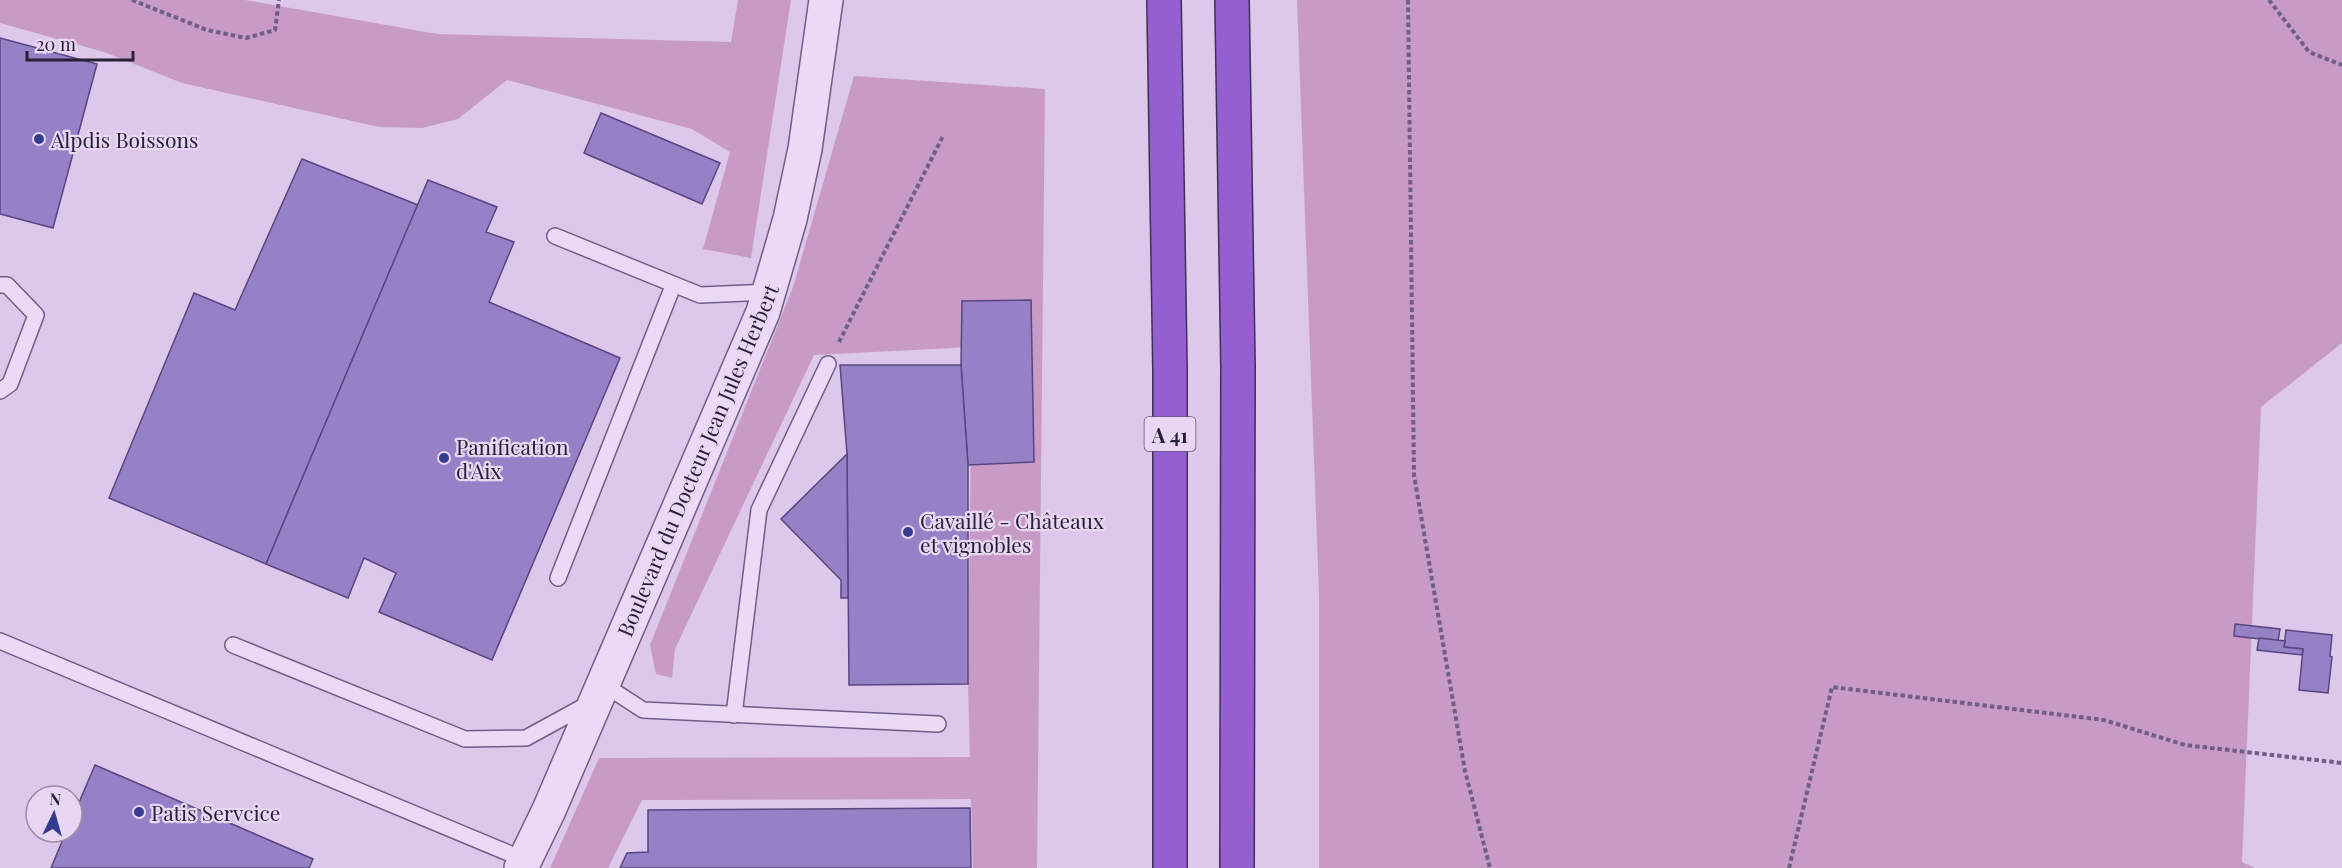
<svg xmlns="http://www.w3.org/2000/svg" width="2342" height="868" font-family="'Playfair Display',serif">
  <rect width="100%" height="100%" fill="#ddc7eb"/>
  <!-- green -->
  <g fill="#c89bc7">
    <polygon points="0,0 245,0 437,34 731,42 738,0 791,0 751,258 703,249 730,152 692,129 507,80 458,119 422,128 379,127 182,83 104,52 0,23"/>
    <polygon points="1297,0 2342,0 2342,343 2261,407 2242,862 2255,868 1319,868 1319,595"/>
    <polygon points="854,76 1045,89 1037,868 973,868 971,799 642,800 608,868 550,868 599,758 970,757 968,684 972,347 814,355 675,649 672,678 656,674 650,645 793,287"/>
  </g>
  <!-- building -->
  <g fill="#9680c6" stroke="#584682" stroke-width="1.5">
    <polygon points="0,38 97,64 53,228 0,214"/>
    <polygon points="601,113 720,163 702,204 584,153"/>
    <polygon points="302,159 418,205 266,564 109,498 194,293 235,310"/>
    <polygon points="428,180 497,207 486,232 514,242 489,302 620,358 492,660 379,612 396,573 364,558 348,598 266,564"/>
    <polygon points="1031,300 1034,462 968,465 961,365 962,301"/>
    <polygon points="840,365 961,365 968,465 968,684 849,685 847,454"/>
    <polygon points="847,454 848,598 841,598 841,580 781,519"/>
    <polygon points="2235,624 2280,629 2278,641 2234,636"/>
    <polygon points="2286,630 2332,635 2330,656 2332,657 2328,693 2299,690 2303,649 2284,647"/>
    <polygon points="2259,638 2285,641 2284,647 2303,649 2302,655 2257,650"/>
    <polygon points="95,765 313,859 309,868 51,868 66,832 72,832 72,819"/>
    <polygon points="970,808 971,868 620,868 627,853 648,852 648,810"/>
  </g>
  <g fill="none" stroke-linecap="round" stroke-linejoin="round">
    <defs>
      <g id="service">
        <polyline points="555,236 700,295 770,292"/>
        <polyline points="0,285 7,285 36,315 10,384 0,391"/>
        <polyline points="558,578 673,286"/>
        <polyline points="0,641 525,860"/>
        <polyline points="233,645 465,739 526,738 590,703"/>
        <polyline points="603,684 643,710 938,724"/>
        <polyline points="734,715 759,510 828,364"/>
      </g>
      <polyline id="tertiary" points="521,868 549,810 763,312 790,219 805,149 826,0"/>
      <g id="motorway">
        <polyline points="1164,0 1170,370 1170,868"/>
        <polyline points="1232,0 1238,367 1237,868"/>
      </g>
    </defs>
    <!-- service casing -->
    <use href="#service" stroke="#6f5e85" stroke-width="18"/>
    <!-- tertiary casing -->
    <use href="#tertiary" stroke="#6f5e85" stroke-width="36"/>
    <!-- motorway casing -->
    <use href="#motorway" stroke="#3e3153" stroke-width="36"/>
    <!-- path -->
    <g stroke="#6f5e85" stroke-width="4" stroke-dasharray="4.5 3" stroke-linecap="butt">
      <polyline points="132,0 207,30 246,38 275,30 279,0"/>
      <polyline points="1408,0 1414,475 1465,771 1490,868"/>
      <polyline points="2269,0 2309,52 2342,65"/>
      <polyline points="839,342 943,136"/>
      <polyline points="1789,868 1832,687 2104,720 2185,745 2342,763"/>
    </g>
    <!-- service -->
    <use href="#service" stroke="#ebd9f6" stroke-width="15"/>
    <!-- tertiary -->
    <use href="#tertiary" stroke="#ebd9f6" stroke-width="33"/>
    <!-- motorway -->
    <use href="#motorway" stroke="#955fd2" stroke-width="33"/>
  </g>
  <!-- markers -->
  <g fill="#333c8f" stroke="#e8d6f3" stroke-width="2">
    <circle cx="39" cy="139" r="6"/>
    <circle cx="444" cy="458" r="6"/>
    <circle cx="908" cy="532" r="6"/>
    <circle cx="139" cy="812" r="6"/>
  </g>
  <g text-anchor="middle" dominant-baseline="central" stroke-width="4.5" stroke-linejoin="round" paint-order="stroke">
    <!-- shield labels -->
    <rect fill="#e8d6f3" stroke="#62576f" stroke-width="1.5" x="1144.5" y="417" width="51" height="34" rx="4.5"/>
    <g font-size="20" font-weight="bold" fill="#292036">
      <text x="1170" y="434">A 41</text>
    </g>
    <!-- poi labels -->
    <g font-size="21" fill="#292036" stroke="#e8d6f3" text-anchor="start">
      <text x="51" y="139">Alpdis Boissons</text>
      <text x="456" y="446">Panification<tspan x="456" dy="24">d'Aix</tspan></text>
      <text x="920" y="520">Cavaillé - Châteaux<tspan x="920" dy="24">et vignobles</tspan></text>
      <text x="151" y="812">Patis Servcice</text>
    </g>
    <!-- street labels -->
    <g font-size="21" fill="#292036" stroke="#e8d6f3">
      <text transform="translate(697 460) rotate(-67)">Boulevard du Docteur Jean Jules Herbert</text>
    </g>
  </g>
  <!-- north arrow -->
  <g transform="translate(54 814) rotate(5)"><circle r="28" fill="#e8d6f3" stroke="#9c8da7" stroke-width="1.5"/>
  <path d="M0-4.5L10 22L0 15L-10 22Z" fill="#333c8f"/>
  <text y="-9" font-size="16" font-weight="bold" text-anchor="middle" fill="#292036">N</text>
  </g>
  <!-- scale -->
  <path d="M27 51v9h106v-9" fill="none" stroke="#292036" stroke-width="3"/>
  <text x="36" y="51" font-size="18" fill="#292036" stroke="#e8d6f3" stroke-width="4.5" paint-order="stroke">20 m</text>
</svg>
